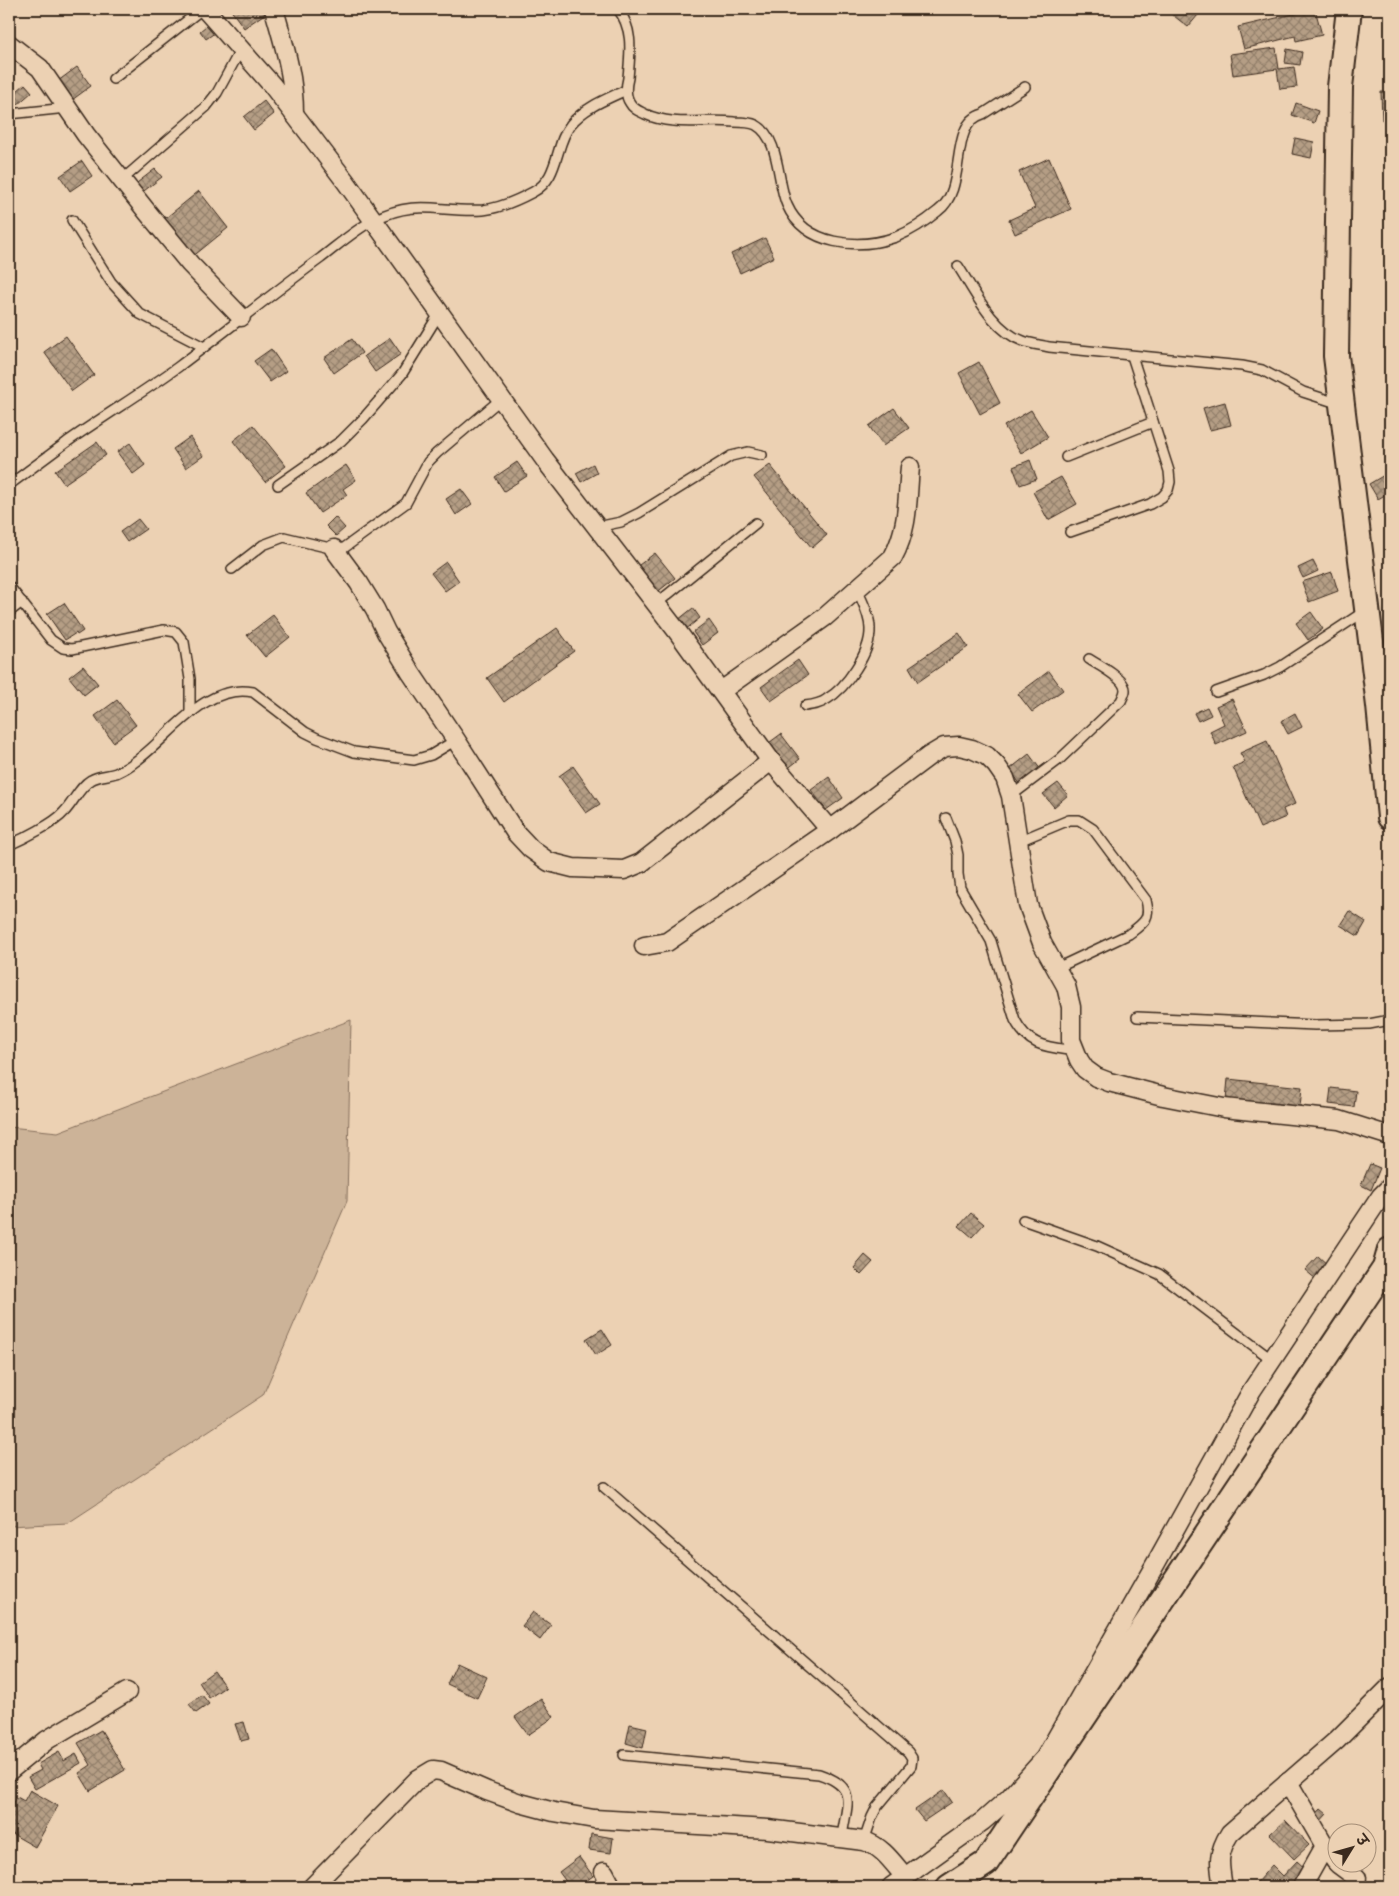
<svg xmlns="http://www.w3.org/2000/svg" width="1399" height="1896" font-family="'Playpen Sans','Playpen Sans Deva',sans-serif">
  <defs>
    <pattern id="building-cross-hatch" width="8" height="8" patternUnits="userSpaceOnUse" patternTransform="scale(1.25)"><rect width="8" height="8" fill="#b59e85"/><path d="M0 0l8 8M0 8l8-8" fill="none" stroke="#94816c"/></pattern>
  </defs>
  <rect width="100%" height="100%" fill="#ecd1b3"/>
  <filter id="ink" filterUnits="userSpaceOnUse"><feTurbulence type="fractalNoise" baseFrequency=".02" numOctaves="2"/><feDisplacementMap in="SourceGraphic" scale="10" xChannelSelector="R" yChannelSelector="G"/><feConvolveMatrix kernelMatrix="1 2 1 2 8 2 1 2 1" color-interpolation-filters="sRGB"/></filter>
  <g filter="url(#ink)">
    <!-- green -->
    <polygon fill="#ccb398" stroke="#846e5b" points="351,1020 347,1201 263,1395 68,1523 9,1526 9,1127 58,1132"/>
    <!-- building -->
    <g fill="url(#building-cross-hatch)" stroke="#3b2a1e">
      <polygon points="230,9 263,9 266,13 244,28"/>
      <polygon points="1165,9 1203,9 1188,27"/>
      <polygon points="1315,9 1322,35 1296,41 1295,36 1244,49 1238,27"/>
      <polygon points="212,21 219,30 206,39 200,31"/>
      <polygon points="1276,48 1279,69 1294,67 1297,87 1280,89 1277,69 1233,75 1230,54"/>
      <polygon points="1287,49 1302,52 1300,65 1285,63"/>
      <polygon points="77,67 91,86 72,100 58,81"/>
      <polygon points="25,84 32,92 9,112 9,98"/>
      <polygon points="1381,92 1390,92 1390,120 1382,120"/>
      <polygon points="264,101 274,114 254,130 244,117"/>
      <polygon points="1296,103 1318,111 1314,123 1292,115"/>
      <polygon points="1295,138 1314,142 1311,158 1292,154"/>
      <polygon points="1049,158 1071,209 1015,234 1009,220 1035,208 1019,172"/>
      <polygon points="82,161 92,176 70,191 60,176"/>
      <polygon points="155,169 162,177 140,194 133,186"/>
      <polygon points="199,191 228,228 191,258 162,221"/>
      <polygon points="765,238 774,257 740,273 731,254"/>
      <polygon points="66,336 94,375 72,391 44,352"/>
      <polygon points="390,338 401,354 375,372 364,356"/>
      <polygon points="352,339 362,353 334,373 324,358"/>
      <polygon points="271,349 286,371 270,382 254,361"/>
      <polygon points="979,362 1000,403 980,414 959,373"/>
      <polygon points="1225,402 1231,425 1210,430 1203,408"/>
      <polygon points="894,408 909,428 883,446 869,426"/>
      <polygon points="1031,410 1048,437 1021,453 1004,426"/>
      <polygon points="253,425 286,466 265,482 233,441"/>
      <polygon points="190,437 203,456 186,468 173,449"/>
      <polygon points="97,442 106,455 64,484 55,471"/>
      <polygon points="130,443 145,465 133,474 117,452"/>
      <polygon points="1030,460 1037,479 1020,485 1013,467"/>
      <polygon points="517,462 527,476 504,491 495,477"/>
      <polygon points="593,464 597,473 581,482 576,473"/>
      <polygon points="346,465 356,480 343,489 347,495 320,513 306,493"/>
      <polygon points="770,465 827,535 812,548 754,477"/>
      <polygon points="1386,474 1390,482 1390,492 1378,499 1369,484"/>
      <polygon points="1061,477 1077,504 1048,520 1033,492"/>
      <polygon points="461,489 472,504 456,515 446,499"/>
      <polygon points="335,517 345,528 336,536 326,526"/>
      <polygon points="138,519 146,529 127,542 120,532"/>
      <polygon points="655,553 675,578 655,594 635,568"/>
      <polygon points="1313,561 1318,571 1303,578 1298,568"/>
      <polygon points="446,562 459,581 445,591 431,573"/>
      <polygon points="1332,572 1338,591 1309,602 1302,582"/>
      <polygon points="64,603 83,631 77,635 76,633 65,640 47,614"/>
      <polygon points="693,608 700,618 685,630 678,620"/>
      <polygon points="1311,612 1323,629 1308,640 1296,623"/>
      <polygon points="273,615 290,637 265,657 247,635"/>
      <polygon points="709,620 718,633 702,645 693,632"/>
      <polygon points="557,628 574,651 504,702 487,678"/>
      <polygon points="959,633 968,647 918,682 909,667"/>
      <polygon points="798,660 808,675 771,701 761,687"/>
      <polygon points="83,666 98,684 84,695 69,677"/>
      <polygon points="1049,671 1063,690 1032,712 1018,694"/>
      <polygon points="1232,699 1247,731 1216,745 1210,731 1224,724 1216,706"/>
      <polygon points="117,700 136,725 113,742 95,716"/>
      <polygon points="1207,707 1211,715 1198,721 1194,713"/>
      <polygon points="1295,713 1302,727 1288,734 1281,721"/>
      <polygon points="781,734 800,759 782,773 762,748"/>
      <polygon points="1267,741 1295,804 1283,809 1286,817 1260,828 1233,767 1245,762 1240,753"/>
      <polygon points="1029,754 1041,770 1020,784 1010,769"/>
      <polygon points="573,766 600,804 586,813 559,776"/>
      <polygon points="829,777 843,798 826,810 811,790"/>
      <polygon points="1058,783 1068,795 1054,807 1043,794"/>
      <polygon points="1349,911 1366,922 1358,936 1340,925"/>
      <polygon points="1228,1079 1302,1087 1300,1107 1226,1100"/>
      <polygon points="1331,1088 1356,1091 1354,1107 1329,1104"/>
      <polygon points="1370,1164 1380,1168 1371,1190 1361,1185"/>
      <polygon points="971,1213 984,1224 972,1237 959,1226"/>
      <polygon points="865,1255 873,1262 861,1275 854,1268"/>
      <polygon points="1318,1256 1329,1266 1317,1280 1305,1270"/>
      <polygon points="602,1329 612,1345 596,1355 586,1339"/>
      <polygon points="533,1612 551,1625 540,1640 522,1626"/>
      <polygon points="457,1663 487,1677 477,1698 447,1684"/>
      <polygon points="214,1671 225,1687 209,1698 199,1682"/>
      <polygon points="202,1695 209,1704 196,1713 189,1704"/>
      <polygon points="541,1699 554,1717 528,1735 515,1717"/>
      <polygon points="244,1722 249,1739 241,1741 235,1724"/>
      <polygon points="630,1724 647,1728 643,1748 626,1743"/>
      <polygon points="101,1730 125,1770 90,1791 79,1773 91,1765 78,1743"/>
      <polygon points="59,1752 64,1761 76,1754 81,1763 35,1789 28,1777 41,1770 38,1764"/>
      <polygon points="30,1790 58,1806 35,1847 9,1832 9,1812 17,1797 24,1801"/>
      <polygon points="944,1790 952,1802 924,1821 915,1810"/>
      <polygon points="1321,1809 1327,1814 1317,1825 1311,1820"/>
      <polygon points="1285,1820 1309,1845 1294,1859 1270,1834"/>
      <polygon points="591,1834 613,1838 611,1853 589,1850"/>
      <polygon points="579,1857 593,1876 577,1887 570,1887 559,1872"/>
      <polygon points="1297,1861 1310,1873 1296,1887 1263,1887 1257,1882 1272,1865 1283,1876"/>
    </g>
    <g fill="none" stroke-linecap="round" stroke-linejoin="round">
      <defs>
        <g id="lane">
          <path d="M618,9C634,30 630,53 628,78C626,86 625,96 630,103C633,109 639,111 645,114C673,127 704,119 734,122C741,122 750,122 756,125C780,138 777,183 787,205C805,246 858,250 896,237C911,231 926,221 938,211C969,188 947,124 983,114L1025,87"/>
          <polyline points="113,79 202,9"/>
          <polyline points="9,114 67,108"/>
          <polyline points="122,180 206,107 217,93 241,49"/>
          <polyline points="72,220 111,282 140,314 204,347"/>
          <path d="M958,266C975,292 992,330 1023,341C1031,344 1041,345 1049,347L1242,366L1262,370L1303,392L1340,404"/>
          <polyline points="1066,457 1153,422"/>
          <path d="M9,485C28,471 48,456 67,442C104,416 142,393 178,367C226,331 273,293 321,258C338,245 356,229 374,220C417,198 440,213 483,210C500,208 518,200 533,192C560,178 554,145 571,124C585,107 607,99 626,90"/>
          <polyline points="278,485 341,441 363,419 402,374 439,314"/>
          <polyline points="597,527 621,522 639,513 731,456 748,452 762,455"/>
          <polyline points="1070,532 1150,504 1162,497 1168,490 1170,482 1169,471 1132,356"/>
          <polyline points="232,569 263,545 284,537 334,549 344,548 406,503 428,462 437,453 501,399"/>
          <polyline points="9,586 51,640 63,648 72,649 164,630 176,632 184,642 190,679 190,713"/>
          <polyline points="656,604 756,523"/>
          <polyline points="9,612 22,602"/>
          <polyline points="1216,692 1264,675 1280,667 1365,611"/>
          <path d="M805,706C813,705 821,704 827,699C846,688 871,652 870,629C870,615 862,601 857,589"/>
          <path d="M1011,796L1060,759L1121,701C1123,696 1127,691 1124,686C1120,676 1098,665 1089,659"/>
          <path d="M946,818L955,841L958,855V874L960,888L991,941L1015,1020C1029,1047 1047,1047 1075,1051"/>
          <path d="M1019,841L1069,820H1079L1093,829L1146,900C1151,919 1144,923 1129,934L1057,968"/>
          <path d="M9,845C23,839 55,823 64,812C74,802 79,787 91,780C99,775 108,776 116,773C123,770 130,766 136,761C170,737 204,683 253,692L305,732L317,738L354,752L414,760L431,755L456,740"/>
          <polyline points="1137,1017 1315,1025 1369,1024 1390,1020"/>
          <polyline points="1023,1220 1097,1246 1159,1274 1271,1359"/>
          <polyline points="604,1487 908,1752 912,1758 911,1766 877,1807 872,1817 864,1841"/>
          <path d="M624,1755L819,1774C859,1787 846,1804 842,1837"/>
        </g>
        <g id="street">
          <polyline points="205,9 272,85 346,182 545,460 677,631 771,761 830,830 929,756 944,747 959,746 972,749 987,756 996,765 1005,778 1011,796 1028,905 1042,943 1066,986 1071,1007 1071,1040 1079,1060 1085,1069 1096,1077 1109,1082 1163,1096 1224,1108 1339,1120 1390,1136"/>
          <path d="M274,9C284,45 294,75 294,114"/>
          <polyline points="9,44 40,68 86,135 148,213 190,264 241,317"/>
          <polyline points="334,549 359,583 375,609 386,632 411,673 456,740 515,832 531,849 549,862 573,868 624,870 641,863 771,761"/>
          <path d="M721,691L825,617L893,557C909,527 907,499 910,467"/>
          <polyline points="644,946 667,942 830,830"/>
          <polyline points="9,1771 47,1740 127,1692"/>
          <polyline points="1288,1782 1325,1846 1336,1862"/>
          <polyline points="1338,1864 1357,1878"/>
          <polyline points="604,1872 612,1887"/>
          <path d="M312,1887L418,1779L433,1770L441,1771L487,1791L520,1803L554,1812L594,1819L768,1829L864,1841C882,1846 893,1863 905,1877"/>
          <polyline points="891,1887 983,1821 1009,1798 1045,1758 1156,1563 1252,1390 1381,1196 1390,1187"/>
          <path d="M1223,1887C1219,1864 1217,1853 1230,1833L1337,1740L1390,1687"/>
          <polyline points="1302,1887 1325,1846"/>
        </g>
        <g id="secondary">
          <polyline points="1349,9 1340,87 1336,356 1379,706 1390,817"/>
          <polyline points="949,1887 986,1863 1385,1268 1390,1250"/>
        </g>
      </defs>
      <!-- lane casing -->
      <use href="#lane" stroke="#3b2a1e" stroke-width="12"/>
      <!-- street casing -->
      <use href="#street" stroke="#3b2a1e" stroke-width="21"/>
      <!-- secondary casing -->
      <use href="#secondary" stroke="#3b2a1e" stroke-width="28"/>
      <!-- lane -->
      <use href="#lane" stroke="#ecd1b3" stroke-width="9"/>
      <!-- street -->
      <use href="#street" stroke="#ecd1b3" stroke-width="18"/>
      <!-- secondary -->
      <use href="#secondary" stroke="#ecd1b3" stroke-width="24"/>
    </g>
  </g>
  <!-- margin -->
  <rect width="1399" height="1896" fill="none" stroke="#ecd1b3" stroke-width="30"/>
  <rect x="15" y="15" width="1369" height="1866" fill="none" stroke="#3b2a1e" stroke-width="2" filter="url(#ink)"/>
  <!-- north arrow -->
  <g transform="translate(1352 1848) rotate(53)"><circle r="24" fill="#ecd1b3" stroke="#a58e77"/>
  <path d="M0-4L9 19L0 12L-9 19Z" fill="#3b2a1e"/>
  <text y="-8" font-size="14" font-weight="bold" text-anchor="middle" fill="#3b2a1e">उ</text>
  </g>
</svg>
